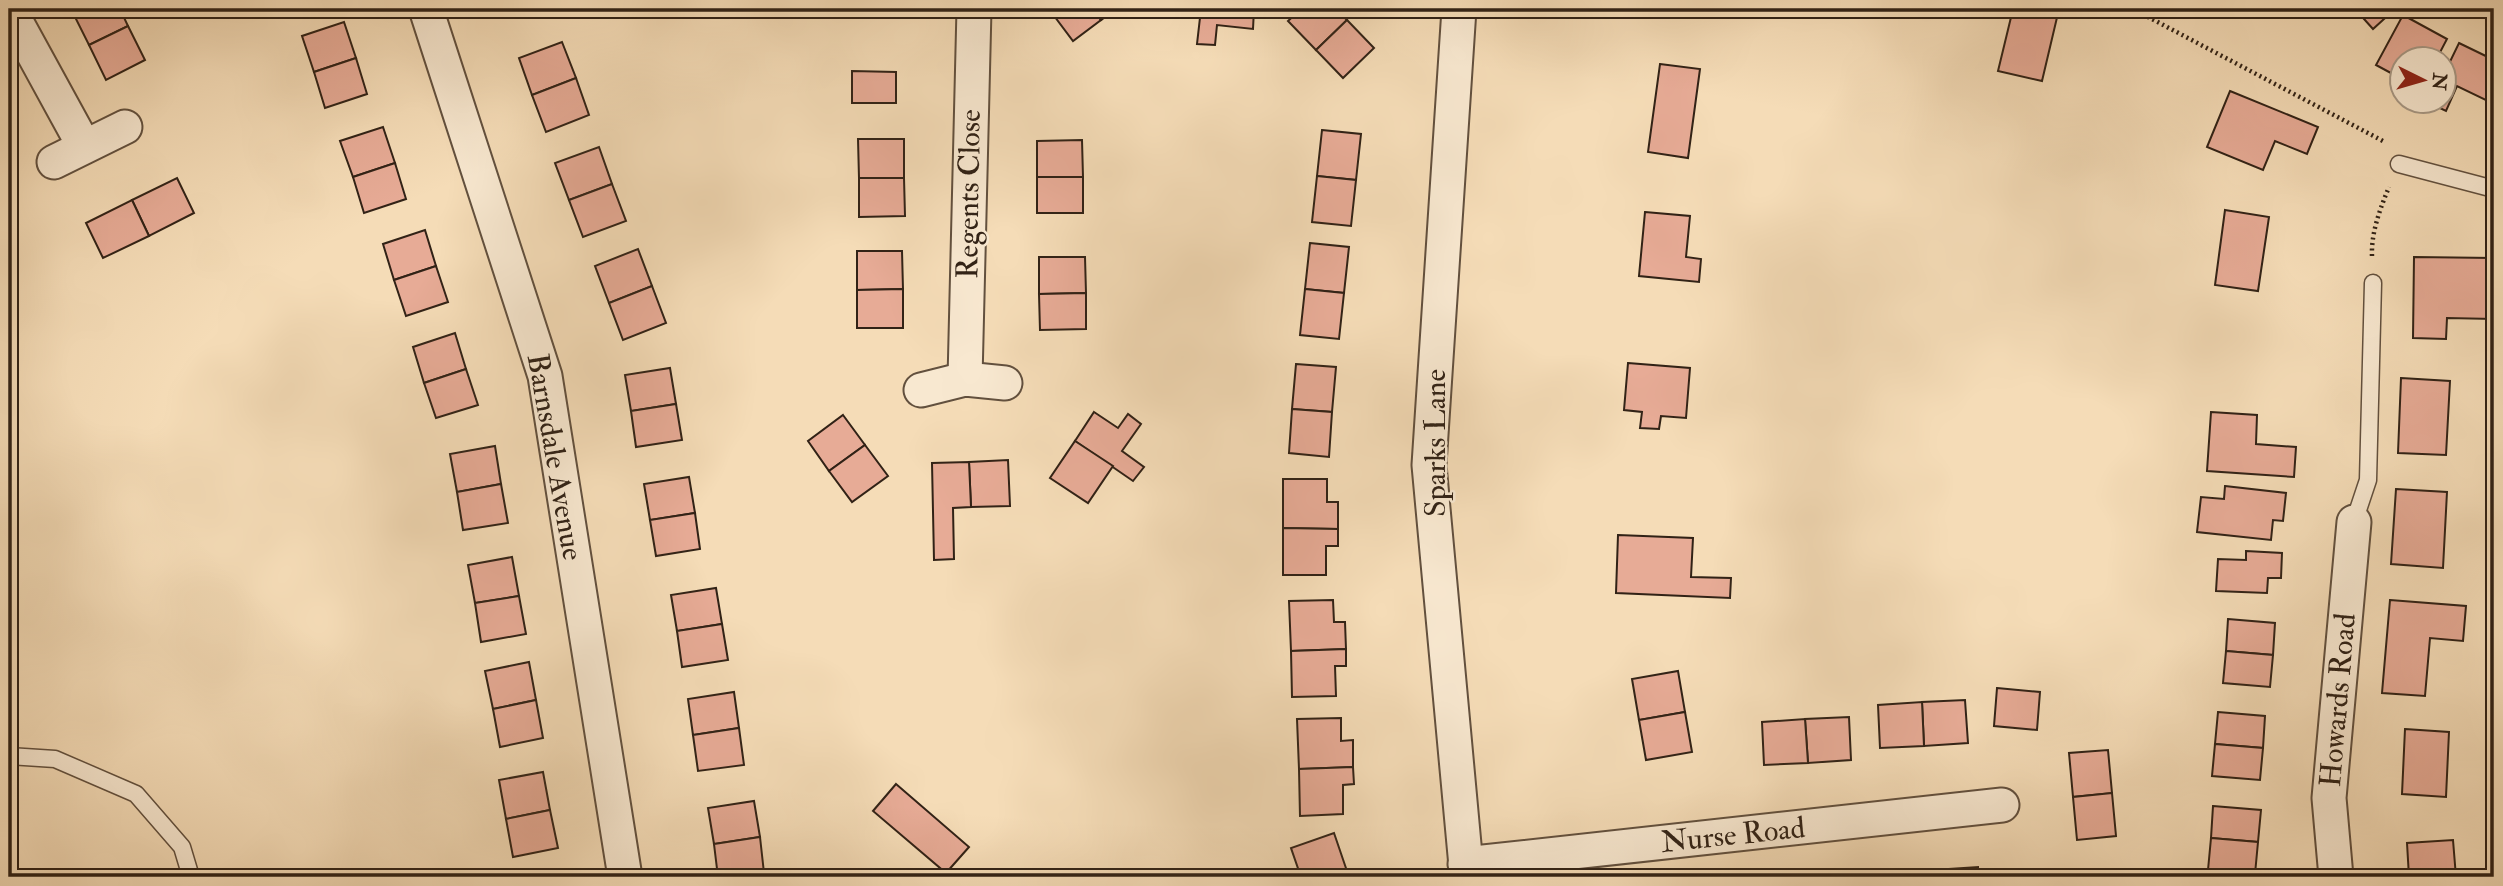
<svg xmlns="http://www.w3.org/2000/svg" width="2503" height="886" font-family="'IM FELL Double Pica',serif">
  <rect width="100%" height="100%" fill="#f5dcb7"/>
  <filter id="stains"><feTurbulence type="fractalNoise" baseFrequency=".00286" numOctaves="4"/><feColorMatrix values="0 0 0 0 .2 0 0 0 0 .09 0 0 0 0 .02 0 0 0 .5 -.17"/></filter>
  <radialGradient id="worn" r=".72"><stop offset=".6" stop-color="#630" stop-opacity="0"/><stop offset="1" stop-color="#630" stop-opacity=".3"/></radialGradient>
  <!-- building -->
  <g fill="#e7ab96" stroke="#312216" stroke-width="2">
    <polygon points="76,9 120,9 128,26 89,45 72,11"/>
    <polygon points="1049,9 1093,9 1101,20 1073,41"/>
    <polygon points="1093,9 1116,9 1101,20"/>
    <polygon points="1201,9 1254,9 1253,29 1217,25 1215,45 1197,44"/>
    <polygon points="1301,9 1336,9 1347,20 1316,50 1288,21"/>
    <polygon points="2013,9 2059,9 2042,81 1998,71"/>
    <polygon points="2355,9 2395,9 2373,29"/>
    <polygon points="2403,15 2447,39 2436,60 2402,60 2402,79 2376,65"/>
    <polygon points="1347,20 1374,48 1343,78 1316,50"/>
    <polygon points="344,22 356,58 314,72 302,36"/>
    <polygon points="128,26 145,60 106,80 89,45"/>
    <polygon points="562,42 576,78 532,95 519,58"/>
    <polygon points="2459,43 2494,60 2494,104 2457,86 2446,111 2429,103 2444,102 2444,74"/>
    <polygon points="356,58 367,94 325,108 314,72"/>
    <polygon points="1660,64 1700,69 1688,158 1648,152"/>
    <polygon points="852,71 896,72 896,103 852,103"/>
    <polygon points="576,78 589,115 546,132 532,95"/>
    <polygon points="2230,91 2318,127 2307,154 2275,141 2263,170 2207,147"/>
    <polygon points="383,127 395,163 353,177 340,141"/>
    <polygon points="1322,130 1361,134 1356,180 1317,176"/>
    <polygon points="858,139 904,139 904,178 859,178"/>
    <polygon points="1082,140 1083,177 1037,177 1037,141"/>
    <polygon points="599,147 612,184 569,200 555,163"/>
    <polygon points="395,163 406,199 364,213 353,177"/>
    <polygon points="1317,176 1356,180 1351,226 1312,222"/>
    <rect x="1037" y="177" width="46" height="36"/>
    <polygon points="177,178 194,213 149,236 132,200"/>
    <polygon points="859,178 904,178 905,216 859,217"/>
    <polygon points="612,184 626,221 583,237 569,200"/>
    <polygon points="132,200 149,236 103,258 86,223"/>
    <polygon points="2225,210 2269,217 2258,291 2215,285"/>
    <polygon points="1645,212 1690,216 1686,257 1701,259 1699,282 1639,276"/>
    <polygon points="425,230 436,266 394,280 383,244"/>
    <polygon points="1310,243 1349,247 1344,293 1305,289"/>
    <polygon points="638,249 652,286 609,303 595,266"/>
    <polygon points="857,251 902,251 903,289 857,290"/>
    <polygon points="1039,257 1085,257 1086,293 1039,294"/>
    <polygon points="2414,257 2494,258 2494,319 2447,318 2446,339 2413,338"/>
    <polygon points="436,266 448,302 406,316 394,280"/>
    <polygon points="652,286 666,323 623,340 609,303"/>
    <polygon points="903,289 903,328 857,328 857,290"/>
    <polygon points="1305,289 1344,293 1339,339 1300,335"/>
    <polygon points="1086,293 1086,329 1040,330 1039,294"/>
    <polygon points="455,333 466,369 424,383 413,347"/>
    <polygon points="1628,363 1690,368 1686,418 1661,416 1659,429 1640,428 1642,412 1624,410"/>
    <polygon points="1296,364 1336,367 1332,412 1292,409"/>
    <polygon points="670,368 676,404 631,411 625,375"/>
    <polygon points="466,369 478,405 436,418 424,383"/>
    <polygon points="2401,378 2450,381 2446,455 2398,453"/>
    <polygon points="676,404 682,440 636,447 631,411"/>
    <polygon points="1292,409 1332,412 1329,457 1289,453"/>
    <polygon points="1094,412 1118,428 1128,414 1141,424 1122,451 1144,467 1133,481 1075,441"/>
    <polygon points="2211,412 2257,415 2256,444 2296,447 2294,477 2207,471"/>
    <polygon points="843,415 865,445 829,471 808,441"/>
    <polygon points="1075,441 1113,466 1088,503 1050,478"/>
    <polygon points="865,445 888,476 852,502 829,471"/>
    <polygon points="495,446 501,484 457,492 450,454"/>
    <polygon points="1008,460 1010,506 971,507 969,462"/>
    <polygon points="969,462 971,507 953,508 954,559 934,560 932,463"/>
    <polygon points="689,477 695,513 650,520 644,484"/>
    <polygon points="1283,479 1327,479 1327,502 1338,502 1338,529 1283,528"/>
    <polygon points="501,484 508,523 463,530 457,492"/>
    <polygon points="2225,486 2286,493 2283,521 2273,520 2271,540 2197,532 2201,497 2224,499"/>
    <polygon points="2396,489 2447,492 2443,568 2391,564"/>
    <polygon points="695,513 700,549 656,556 650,520"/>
    <polygon points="1283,528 1338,529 1338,546 1326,546 1326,575 1283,575"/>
    <polygon points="1618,535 1693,538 1691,577 1731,578 1730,598 1616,593"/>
    <polygon points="2246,551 2282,553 2281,578 2268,578 2267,593 2216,591 2218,559 2246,560"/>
    <polygon points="512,557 519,596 475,603 468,565"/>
    <polygon points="716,588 722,624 677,631 671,595"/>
    <polygon points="519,596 526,634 481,642 475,603"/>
    <polygon points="1333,600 1334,622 1345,622 1346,649 1291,651 1289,601"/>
    <polygon points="2390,600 2466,606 2463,641 2430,638 2425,696 2382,693"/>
    <polygon points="2228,619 2275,623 2273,655 2226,651"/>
    <polygon points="722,624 728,660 682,667 677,631"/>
    <polygon points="1346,649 1346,666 1335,666 1336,696 1292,697 1291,651"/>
    <polygon points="2226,651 2273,655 2270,687 2223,683"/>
    <polygon points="529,662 536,700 493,709 485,671"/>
    <polygon points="1678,671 1685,712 1639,720 1632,679"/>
    <polygon points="1997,688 2040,692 2037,730 1994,726"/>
    <polygon points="734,692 739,728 693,735 688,699"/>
    <polygon points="536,700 543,738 500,747 493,709"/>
    <polygon points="1965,700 1968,743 1924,746 1922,702"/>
    <polygon points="1922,702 1924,746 1880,748 1878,705"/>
    <polygon points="1685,712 1692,752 1646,760 1639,720"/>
    <polygon points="2218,712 2265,716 2263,748 2215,744"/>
    <polygon points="1849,717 1851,760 1808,763 1805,719"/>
    <polygon points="1341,718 1341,741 1353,740 1353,767 1299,769 1297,719"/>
    <polygon points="1805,719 1808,763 1764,765 1762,722"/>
    <polygon points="739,728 744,765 698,771 693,735"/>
    <polygon points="2405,729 2449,732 2446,797 2402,794"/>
    <polygon points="2215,744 2263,748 2260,780 2212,776"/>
    <polygon points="2108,750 2112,793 2073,797 2069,753"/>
    <polygon points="1353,767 1354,784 1343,785 1343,814 1300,816 1299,769"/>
    <polygon points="543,772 550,810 506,819 499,780"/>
    <polygon points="896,784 969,847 946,873 873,811"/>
    <polygon points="2112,793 2116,836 2077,840 2073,797"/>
    <polygon points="754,801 760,837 714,844 708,808"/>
    <polygon points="2213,806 2261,810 2258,842 2211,838"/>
    <polygon points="550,810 558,848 513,857 506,819"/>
    <polygon points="1334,833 1349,877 1301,877 1291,848"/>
    <polygon points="760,837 764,873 718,877 714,844"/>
    <polygon points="2211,838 2258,842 2255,874 2208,870"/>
    <polygon points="2453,840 2456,877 2409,877 2407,843"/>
    <polygon points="1978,867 1978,877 1934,877 1934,870"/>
    <polygon points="1934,870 1934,877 1891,877 1890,872"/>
    <polygon points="2049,871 2051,877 2016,877"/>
    <polygon points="1865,873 1865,877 1821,877 1821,876"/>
  </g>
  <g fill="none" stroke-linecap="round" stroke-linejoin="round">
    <defs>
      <g id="lane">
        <polyline points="2399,164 2494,189"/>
        <polyline points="2354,522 2368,480 2373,283"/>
        <polyline points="9,756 55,759 136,794 182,847 191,877"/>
      </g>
      <g id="street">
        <polyline points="9,9 84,146"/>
        <polyline points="426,9 545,376 625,877"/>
        <polyline points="1459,9 1429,465 1467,877"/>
        <polyline points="54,162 125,127"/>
        <polyline points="965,379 974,9"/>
        <polyline points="921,390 965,379 1005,383"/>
        <polyline points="1465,864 2002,805"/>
        <polyline points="2336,877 2329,798 2354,522"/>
      </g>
    </defs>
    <!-- lane casing -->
    <use href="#lane" stroke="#62503e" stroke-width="19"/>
    <!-- street casing -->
    <use href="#street" stroke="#62503e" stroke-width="37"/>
    <!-- path -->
    <g stroke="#312216" stroke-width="4.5" stroke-dasharray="2 3.5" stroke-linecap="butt">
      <polyline points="2133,9 2383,141"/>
      <path d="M2372,256C2371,233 2380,209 2389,187"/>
    </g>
    <!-- lane -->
    <use href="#lane" stroke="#f8e8d0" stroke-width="16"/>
    <!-- street -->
    <use href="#street" stroke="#f8e8d0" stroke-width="33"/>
  </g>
  <g text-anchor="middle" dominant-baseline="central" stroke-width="5" stroke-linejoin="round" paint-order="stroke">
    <!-- street labels -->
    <g font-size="30" fill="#312216" stroke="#f8e8d0">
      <text transform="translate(969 194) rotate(-89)">Regents Close</text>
      <text transform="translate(1435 443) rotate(-90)">Sparks Lane</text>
      <text transform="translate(555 457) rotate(80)">Barnsdale Avenue</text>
      <text transform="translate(2338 700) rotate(-85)">Howards Road</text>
      <text transform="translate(1733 835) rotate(-6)">Nurse Road</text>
    </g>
  </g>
  <!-- margin -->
  <rect width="2503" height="886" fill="none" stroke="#f5dcb7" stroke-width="35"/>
  <rect x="10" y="10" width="2482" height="865" fill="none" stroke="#312216" stroke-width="3.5"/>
  <rect x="18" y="18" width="2468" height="851" fill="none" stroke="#312216" stroke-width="2"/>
  <!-- north arrow -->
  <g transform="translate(2423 80) rotate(95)"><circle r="33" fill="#f8e8d0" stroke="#a89986" stroke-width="2"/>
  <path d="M0-5L12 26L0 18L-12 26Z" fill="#8f2418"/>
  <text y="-10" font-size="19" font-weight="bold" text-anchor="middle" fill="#312216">N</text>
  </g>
  <rect width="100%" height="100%" filter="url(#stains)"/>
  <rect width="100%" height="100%" fill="url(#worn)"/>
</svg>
